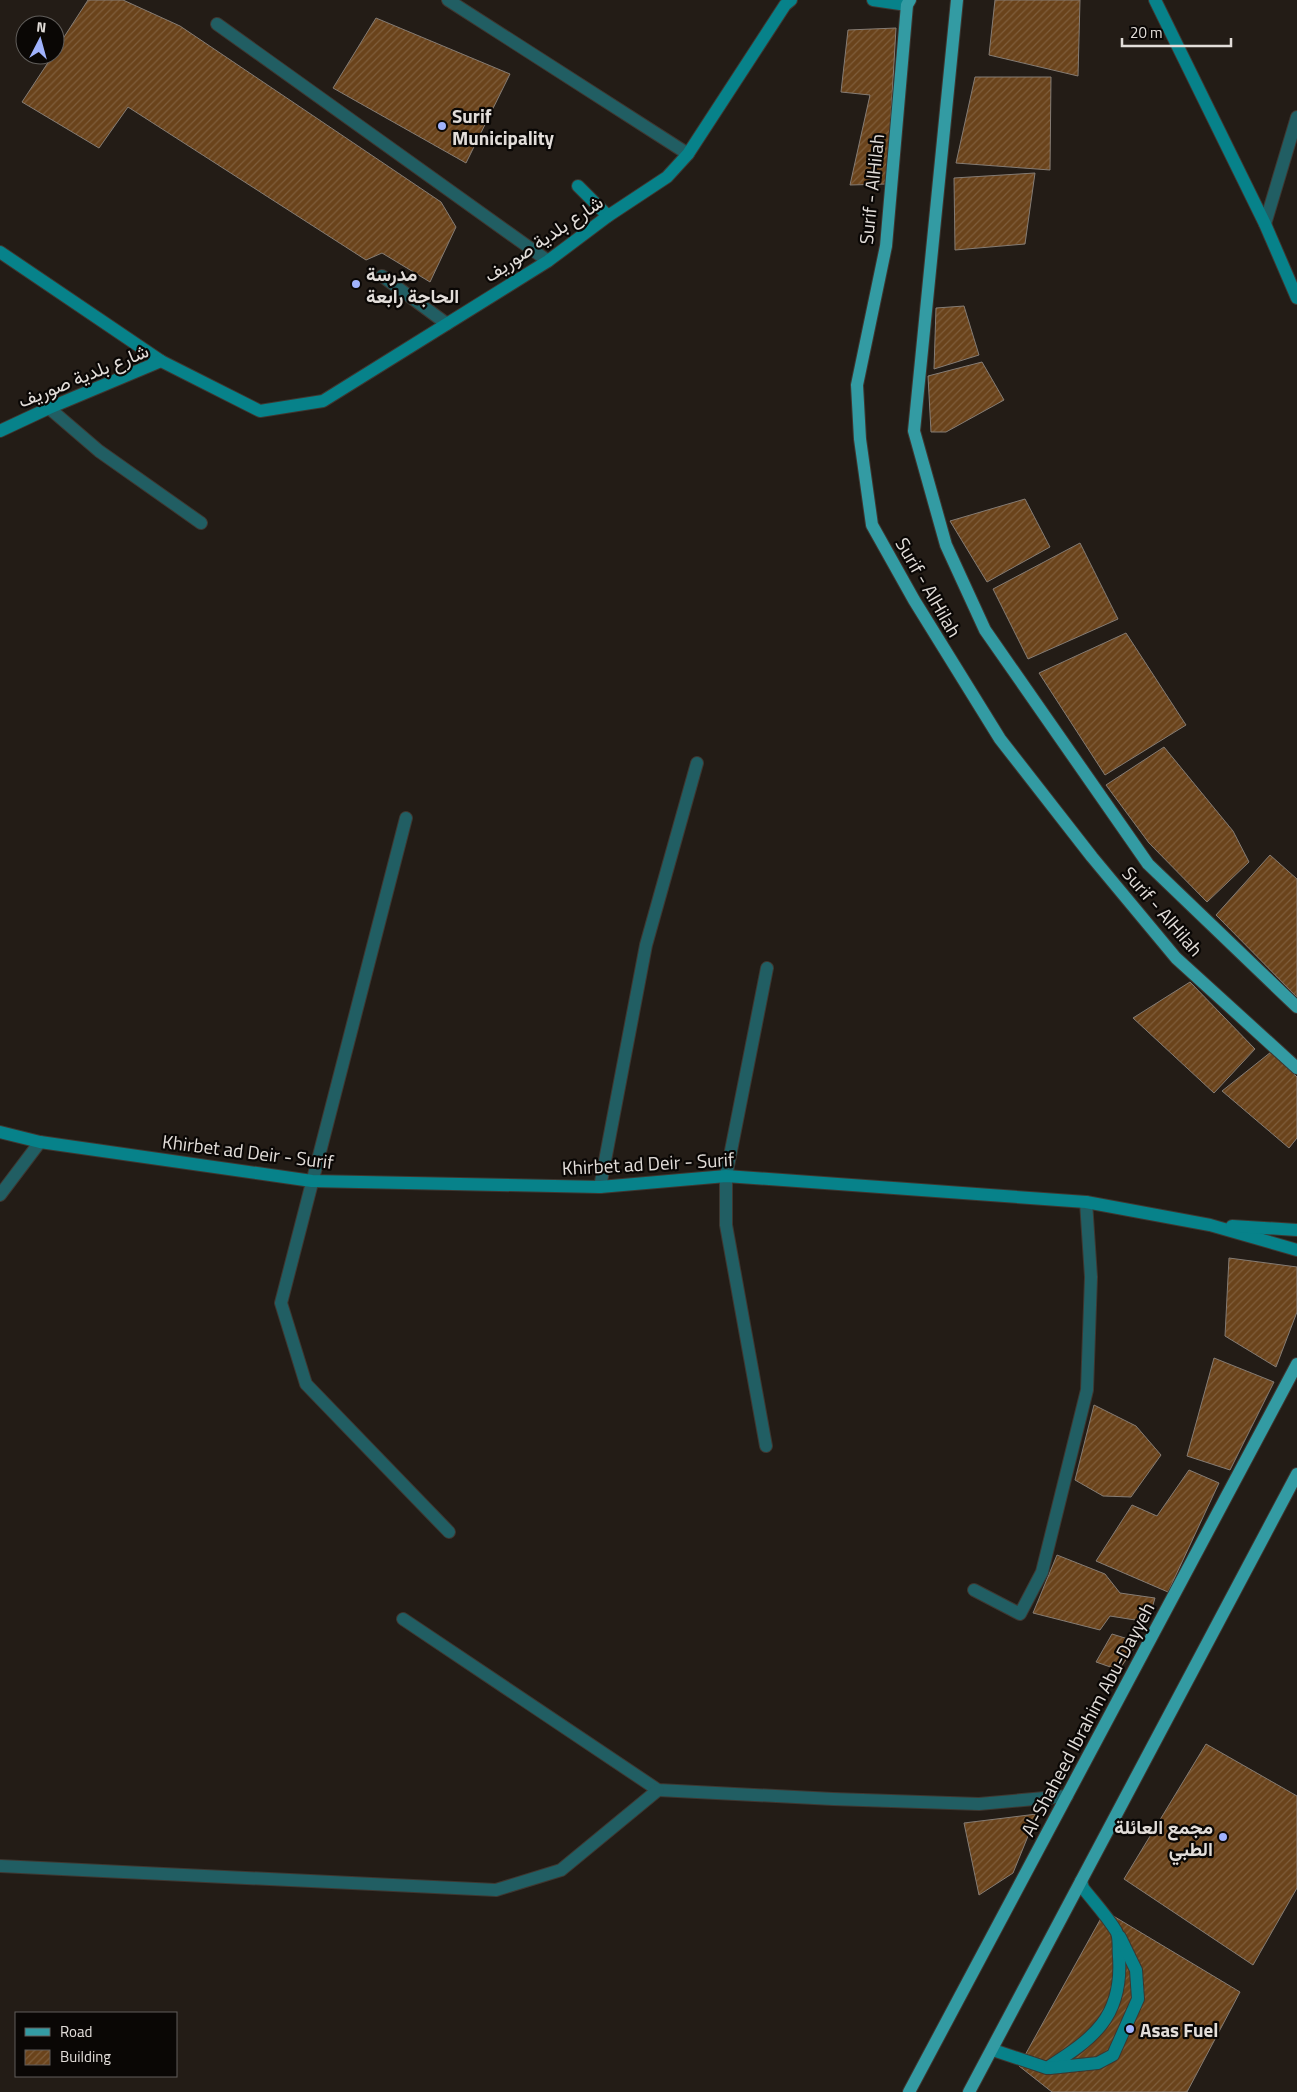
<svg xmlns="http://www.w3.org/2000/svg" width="1297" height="2092" font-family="'Titillium Web',Vazirmatn,sans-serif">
  <defs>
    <pattern id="building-hatch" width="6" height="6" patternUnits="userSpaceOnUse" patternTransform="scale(1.25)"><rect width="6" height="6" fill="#6a431b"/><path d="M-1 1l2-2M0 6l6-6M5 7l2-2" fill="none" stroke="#7f5e3c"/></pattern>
  </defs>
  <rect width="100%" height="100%" fill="#231c16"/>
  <!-- building -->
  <g fill="url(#building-hatch)" stroke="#857c74">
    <polygon points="88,0 123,0 180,26 441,202 456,227 430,282 382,253 366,260 128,107 99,148 22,102 53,55 55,55 55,51"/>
    <polygon points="995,0 1080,0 1078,76 989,55"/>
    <polygon points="376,18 510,74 466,163 333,88"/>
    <polygon points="896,28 887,184 850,185 870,95 841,92 848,30"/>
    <polygon points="975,77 1051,77 1050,170 956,163"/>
    <polygon points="1035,173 1025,244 955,250 954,178"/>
    <polygon points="964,306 979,355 934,369 936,308"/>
    <polygon points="982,362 1004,400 946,432 931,432 928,376"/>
    <polygon points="1025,499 1050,547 987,582 950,521"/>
    <polygon points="1080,543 1118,619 1028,659 993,589"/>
    <polygon points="1126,633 1186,725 1105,775 1039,673"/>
    <polygon points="1164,747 1233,831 1249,862 1207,902 1149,843 1106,785"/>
    <polygon points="1270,855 1297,879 1297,997 1216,915"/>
    <polygon points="1190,982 1255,1049 1214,1093 1133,1018"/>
    <polygon points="1271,1052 1297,1077 1297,1138 1289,1148 1222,1091"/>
    <polygon points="1229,1258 1297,1267 1297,1312 1276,1367 1225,1336"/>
    <polygon points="1214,1358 1274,1382 1230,1470 1187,1456"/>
    <polygon points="1094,1405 1136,1426 1161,1455 1131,1497 1103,1496 1075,1480"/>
    <polygon points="1189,1470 1219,1483 1168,1592 1096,1561 1132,1505 1157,1516"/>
    <polygon points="1057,1555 1105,1574 1120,1593 1155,1598 1148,1622 1110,1616 1100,1630 1033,1613"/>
    <polygon points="1112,1634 1138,1642 1119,1670 1096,1662"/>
    <polygon points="1206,1744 1297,1796 1297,1888 1253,1965 1124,1879"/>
    <polygon points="1037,1814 1013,1873 979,1895 964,1823"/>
    <polygon points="1105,1911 1240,1992 1187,2092 1052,2092 1019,2066"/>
  </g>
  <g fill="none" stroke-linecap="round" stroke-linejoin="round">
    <defs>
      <g id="street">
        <polyline points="448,0 688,154"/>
        <polyline points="217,24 548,261"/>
        <polyline points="1265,224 1297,117"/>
        <polyline points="382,276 447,324"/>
        <polyline points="49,408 99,451 201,523"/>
        <polyline points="406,818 281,1303 306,1384 449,1532"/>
        <polyline points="600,1187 646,945 697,763"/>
        <polyline points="0,1195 40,1142"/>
        <polyline points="766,1446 726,1225 726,1176 767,968"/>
        <polyline points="974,1590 1020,1614 1042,1572 1087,1390 1091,1277 1086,1202"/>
        <polyline points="403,1619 658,1790 833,1799 979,1804 1067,1796"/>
        <polyline points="0,1866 496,1890 561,1870 658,1790"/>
      </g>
      <g id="secondary">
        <polyline points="873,0 907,5"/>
        <polyline points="1155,0 1265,224 1297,298"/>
        <polyline points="578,186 608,216"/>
        <polyline points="0,252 161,361"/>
        <polyline points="0,431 49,408 161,361 260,411 323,401 548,261 608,216 667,177 688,154 785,5 791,0"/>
        <polyline points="0,1132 40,1142 312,1181 600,1187 726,1176 1086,1202 1210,1225 1297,1250"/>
        <polyline points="1232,1226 1297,1230"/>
        <path d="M993,2050L1047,2068C1093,2039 1123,2017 1119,1957C1118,1949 1120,1937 1116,1931C1107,1916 1094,1902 1083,1888L1081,1881"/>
        <polyline points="1050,2068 1098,2063 1113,2055 1138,1999 1136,1970 1120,1937"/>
      </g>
      <g id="primary">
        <polyline points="910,0 907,5 886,246 857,385 860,439 872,525 914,600 1000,739 1092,857 1176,958 1297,1068"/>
        <polyline points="957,0 914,431 946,545 985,630 1148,864 1297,1007"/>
        <polyline points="909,2092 1297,1364"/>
        <polyline points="969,2092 1297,1474"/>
      </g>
    </defs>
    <!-- street casing -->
    <use href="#street" stroke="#3e3731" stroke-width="14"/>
    <!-- secondary casing -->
    <use href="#secondary" stroke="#3e3731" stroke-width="14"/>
    <!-- primary casing -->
    <use href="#primary" stroke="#3e3731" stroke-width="14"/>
    <!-- street -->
    <use href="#street" stroke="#215e63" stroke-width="12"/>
    <!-- secondary -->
    <use href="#secondary" stroke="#07828a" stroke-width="12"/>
    <!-- primary -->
    <use href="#primary" stroke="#339ba3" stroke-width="12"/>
  </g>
  <!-- markers -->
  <g fill="#a1b3fd" stroke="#0a0705" stroke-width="2">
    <circle cx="442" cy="126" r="5"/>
    <circle cx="356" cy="284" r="5"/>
    <circle cx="1223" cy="1837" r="5"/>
    <circle cx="1130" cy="2029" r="5"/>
  </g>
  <g text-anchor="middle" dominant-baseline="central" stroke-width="4.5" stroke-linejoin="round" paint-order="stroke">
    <!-- poi labels -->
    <g font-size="19" font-weight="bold" fill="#e2ddd9" stroke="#0a0705" text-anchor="start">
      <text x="452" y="115">Surif<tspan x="452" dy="22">Municipality</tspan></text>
      <text x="366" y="273">مدرسة<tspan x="366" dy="22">الحاجة رابعة</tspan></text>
      <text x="1213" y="1826" text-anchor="end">مجمع العائلة<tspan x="1213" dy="22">الطبي</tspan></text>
      <text x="1140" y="2029">Asas Fuel</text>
    </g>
    <!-- street labels -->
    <g font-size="19" fill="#e2ddd9" stroke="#0a0705">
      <text transform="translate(871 189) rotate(-84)">Surif - AlHilah</text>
      <text transform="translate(543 238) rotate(-34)">شارع بلدية صوريف</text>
      <text transform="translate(83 375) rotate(-22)">شارع بلدية صوريف</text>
      <text transform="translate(929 587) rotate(60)">Surif - AlHilah</text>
      <text transform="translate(1163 911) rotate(49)">Surif - AlHilah</text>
      <text transform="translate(248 1151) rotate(7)">Khirbet ad Deir - Surif</text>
      <text transform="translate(648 1163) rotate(-3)">Khirbet ad Deir - Surif</text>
      <text transform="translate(1087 1719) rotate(-62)">Al-Shaheed Ibrahim Abu-Dayyeh</text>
    </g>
  </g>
  <!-- legend -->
  <rect x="15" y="2012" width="162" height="65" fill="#0a0705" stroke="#605d5a"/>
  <rect x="25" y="2028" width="25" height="8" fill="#339ba3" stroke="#605d5a"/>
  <text x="60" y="2037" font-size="15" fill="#e2ddd9">Road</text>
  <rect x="25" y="2050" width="25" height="15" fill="url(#building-hatch)" stroke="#605d5a"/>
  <text x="60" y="2062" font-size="15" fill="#e2ddd9">Building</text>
  <!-- north arrow -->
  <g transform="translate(40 40) rotate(6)"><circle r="24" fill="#0a0705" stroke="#605d5a"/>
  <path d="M0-4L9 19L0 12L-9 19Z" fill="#a1b3fd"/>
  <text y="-8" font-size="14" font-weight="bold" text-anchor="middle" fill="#e2ddd9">N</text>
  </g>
  <!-- scale -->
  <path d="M1122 38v8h109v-8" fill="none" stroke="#e2ddd9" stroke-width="2.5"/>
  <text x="1130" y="38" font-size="15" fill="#e2ddd9" stroke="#0a0705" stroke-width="4" paint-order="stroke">20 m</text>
</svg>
